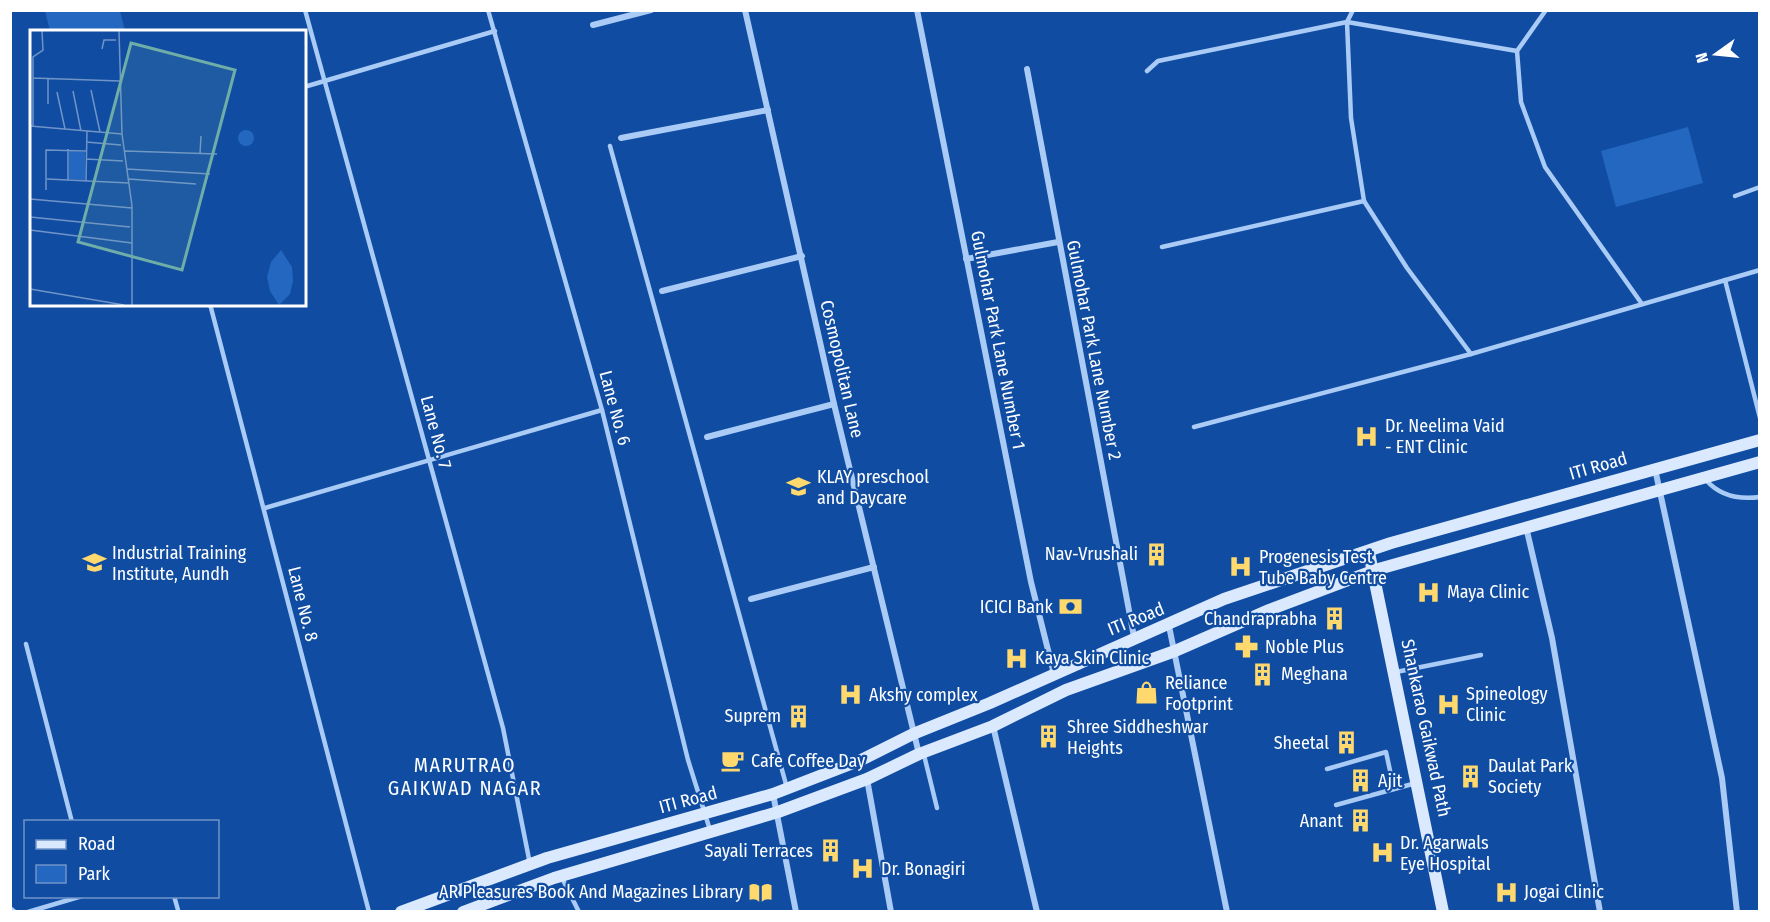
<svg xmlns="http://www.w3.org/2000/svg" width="1770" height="922" font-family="'Fira Sans Condensed',sans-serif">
  <rect width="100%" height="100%" fill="#104da2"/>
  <!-- green -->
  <g fill="#2367c0">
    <polygon points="45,11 120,11 125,31 50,31"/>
    <polygon points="1688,127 1703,183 1616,207 1601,151"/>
  </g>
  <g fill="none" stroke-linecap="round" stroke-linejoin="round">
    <!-- lane -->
    <g stroke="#a9cbf6" stroke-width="4.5">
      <polyline points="305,10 503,728 530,864"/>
      <polyline points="488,10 602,410 688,760 710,830"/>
      <polyline points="1353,10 1347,22 1351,118 1364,201 1407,268 1471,354"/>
      <polyline points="1546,10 1517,51 1521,102 1545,167 1642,304"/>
      <polyline points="1147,71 1158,61 1347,22 1517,51"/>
      <polyline points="304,87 495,31"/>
      <polyline points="610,146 787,788"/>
      <polyline points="1735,196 1760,187"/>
      <polyline points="1162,247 1364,201"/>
      <polyline points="1725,280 1760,418"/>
      <polyline points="210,304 369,912"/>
      <polyline points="1194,427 1471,354 1760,270"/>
      <path d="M1706,480C1720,496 1738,500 1760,497"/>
      <polyline points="265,508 602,410"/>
      <polyline points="26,644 72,822"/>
      <polyline points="1396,672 1481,655"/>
      <polyline points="924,755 937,808"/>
      <polyline points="1327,769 1386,752 1394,789"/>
      <polyline points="1336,805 1416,783"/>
      <polyline points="561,876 579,912"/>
      <polyline points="174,896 178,910"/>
      <polyline points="10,908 15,912"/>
      <polyline points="28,912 82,896"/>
    </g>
    <!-- street -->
    <g stroke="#a9cbf6" stroke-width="6">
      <polyline points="745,10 834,404 919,754"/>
      <polyline points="917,10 1031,582 1054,674"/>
      <polyline points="593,25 651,10"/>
      <polyline points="1027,69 1134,637"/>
      <polyline points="621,138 768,110"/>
      <polyline points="966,259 1058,242"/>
      <polyline points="662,291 802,256"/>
      <polyline points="707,437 834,404"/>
      <polyline points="1655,469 1722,778 1737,912"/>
      <polyline points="1526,527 1552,638 1600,912"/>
      <polyline points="751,599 874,567"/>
      <polyline points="1169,626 1227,912"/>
      <polyline points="993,726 1037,912"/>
      <polyline points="867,779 891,912"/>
      <polyline points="773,794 796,912"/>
    </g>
    <!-- secondary -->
    <g stroke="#dae9fe" stroke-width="12">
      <polyline points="1369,553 1443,912"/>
      <polyline points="401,912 547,858 773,794 861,760 913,734 990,703 1224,599 1391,543 1760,440"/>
      <polyline points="463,912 554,878 778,812 867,779 919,754 993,726 1066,690 1175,651 1269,610 1375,570 1760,462"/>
    </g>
  </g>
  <!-- icons -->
  <defs>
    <symbol id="hospital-bare" viewBox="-9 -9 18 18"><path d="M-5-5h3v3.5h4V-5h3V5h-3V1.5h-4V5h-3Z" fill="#ffd86e" stroke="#104da2" stroke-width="2.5" paint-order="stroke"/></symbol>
    <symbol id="school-bare" viewBox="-9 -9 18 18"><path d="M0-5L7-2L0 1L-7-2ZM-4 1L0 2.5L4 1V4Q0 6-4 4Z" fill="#ffd86e" stroke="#104da2" stroke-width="2.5" paint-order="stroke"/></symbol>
    <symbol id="building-bare" viewBox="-9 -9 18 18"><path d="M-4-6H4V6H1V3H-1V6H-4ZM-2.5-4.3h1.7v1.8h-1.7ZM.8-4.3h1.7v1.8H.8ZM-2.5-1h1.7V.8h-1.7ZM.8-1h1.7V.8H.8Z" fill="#ffd86e" stroke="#104da2" stroke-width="2.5" paint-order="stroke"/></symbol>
    <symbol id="university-bare" viewBox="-9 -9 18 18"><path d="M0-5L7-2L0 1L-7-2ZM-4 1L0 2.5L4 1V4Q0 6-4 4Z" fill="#ffd86e" stroke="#104da2" stroke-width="2.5" paint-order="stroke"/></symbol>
    <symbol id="bank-bare" viewBox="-9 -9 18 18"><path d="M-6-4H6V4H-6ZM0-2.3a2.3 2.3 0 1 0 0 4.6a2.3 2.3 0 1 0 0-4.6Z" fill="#ffd86e" stroke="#104da2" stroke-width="2.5" paint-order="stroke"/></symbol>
    <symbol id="pharmacy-bare" viewBox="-9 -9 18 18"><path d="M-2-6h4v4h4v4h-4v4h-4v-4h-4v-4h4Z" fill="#ffd86e" stroke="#104da2" stroke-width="2.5" paint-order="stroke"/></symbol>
    <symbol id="shop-bare" viewBox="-9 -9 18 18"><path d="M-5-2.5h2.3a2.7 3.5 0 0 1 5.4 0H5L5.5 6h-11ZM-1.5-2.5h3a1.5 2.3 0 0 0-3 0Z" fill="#ffd86e" stroke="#104da2" stroke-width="2.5" paint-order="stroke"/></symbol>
    <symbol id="cafe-bare" viewBox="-9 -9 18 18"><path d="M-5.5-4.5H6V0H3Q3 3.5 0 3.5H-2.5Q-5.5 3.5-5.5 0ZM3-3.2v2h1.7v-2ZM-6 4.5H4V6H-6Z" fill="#ffd86e" stroke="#104da2" stroke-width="2.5" paint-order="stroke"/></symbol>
    <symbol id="library-bare" viewBox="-9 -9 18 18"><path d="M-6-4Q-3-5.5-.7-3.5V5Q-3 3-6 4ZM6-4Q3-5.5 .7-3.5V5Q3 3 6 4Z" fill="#ffd86e" stroke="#104da2" stroke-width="2.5" paint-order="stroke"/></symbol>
  </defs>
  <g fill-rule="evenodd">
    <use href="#hospital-bare" x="1350" y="420" width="33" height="33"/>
    <use href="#school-bare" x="782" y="470" width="33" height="33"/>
    <use href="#building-bare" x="1140" y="538" width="33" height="33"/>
    <use href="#university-bare" x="78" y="546" width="33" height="33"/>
    <use href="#hospital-bare" x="1224" y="550" width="33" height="33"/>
    <use href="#hospital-bare" x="1412" y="576" width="33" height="33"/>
    <use href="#bank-bare" x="1054" y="590" width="33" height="33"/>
    <use href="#building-bare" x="1318" y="602" width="33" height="33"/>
    <use href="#pharmacy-bare" x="1230" y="630" width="33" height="33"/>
    <use href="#hospital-bare" x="1000" y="642" width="33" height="33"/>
    <use href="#building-bare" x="1246" y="658" width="33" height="33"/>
    <use href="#shop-bare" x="1130" y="676" width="33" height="33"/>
    <use href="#hospital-bare" x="834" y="678" width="33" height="33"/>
    <use href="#hospital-bare" x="1432" y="688" width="33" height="33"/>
    <use href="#building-bare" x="782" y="700" width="33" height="33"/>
    <use href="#building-bare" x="1032" y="720" width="33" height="33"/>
    <use href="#building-bare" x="1330" y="726" width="33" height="33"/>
    <use href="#cafe-bare" x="716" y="744" width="33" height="33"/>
    <use href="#building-bare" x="1454" y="760" width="33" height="33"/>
    <use href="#building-bare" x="1344" y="764" width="33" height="33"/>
    <use href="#building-bare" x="1344" y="804" width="33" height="33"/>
    <use href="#building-bare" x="814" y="834" width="33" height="33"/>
    <use href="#hospital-bare" x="1366" y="836" width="33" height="33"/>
    <use href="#hospital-bare" x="846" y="852" width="33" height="33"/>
    <use href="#library-bare" x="744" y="876" width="33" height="33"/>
    <use href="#hospital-bare" x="1490" y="876" width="33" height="33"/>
  </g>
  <g text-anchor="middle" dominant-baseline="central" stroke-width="4.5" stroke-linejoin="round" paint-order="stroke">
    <!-- street labels -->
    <g font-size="18" fill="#fff" stroke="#104da2">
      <text transform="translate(998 340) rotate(79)">Gulmohar Park Lane Number 1</text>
      <text transform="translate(1094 350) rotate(79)">Gulmohar Park Lane Number 2</text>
      <text transform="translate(842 369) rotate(77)">Cosmopolitan Lane</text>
      <text transform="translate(615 408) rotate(75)">Lane No. 6</text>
      <text transform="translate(436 432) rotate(75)">Lane No. 7</text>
      <text transform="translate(1598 466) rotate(-16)">ITI Road</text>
      <text transform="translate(303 604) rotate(76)">Lane No. 8</text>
      <text transform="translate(1136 619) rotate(-22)">ITI Road</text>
      <text transform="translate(1426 728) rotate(78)">Shankarao Gaikwad Path</text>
      <text transform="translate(688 800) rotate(-15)">ITI Road</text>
    </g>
    <!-- poi labels -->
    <g font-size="18" fill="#fff" stroke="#104da2" text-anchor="start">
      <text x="1385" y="426">Dr. Neelima Vaid<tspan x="1385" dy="21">- ENT Clinic</tspan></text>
      <text x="817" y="477">KLAY preschool<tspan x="817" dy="21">and Daycare</tspan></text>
      <text x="112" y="553">Industrial Training<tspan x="112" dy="21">Institute, Aundh</tspan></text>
      <text x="1138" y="554" text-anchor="end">Nav-Vrushali</text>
      <text x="1259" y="557">Progenesis Test<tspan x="1259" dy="21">Tube Baby Centre</tspan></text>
      <text x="1447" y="592">Maya Clinic</text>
      <text x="1053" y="607" text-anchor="end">ICICI Bank</text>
      <text x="1317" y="619" text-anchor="end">Chandraprabha</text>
      <text x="1265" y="647">Noble Plus</text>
      <text x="1035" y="658">Kaya Skin Clinic</text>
      <text x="1281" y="674">Meghana</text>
      <text x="1165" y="683">Reliance<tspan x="1165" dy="21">Footprint</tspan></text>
      <text x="1466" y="694">Spineology<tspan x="1466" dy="21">Clinic</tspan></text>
      <text x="869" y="695">Akshy complex</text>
      <text x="781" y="716" text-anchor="end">Suprem</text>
      <text x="1067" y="727">Shree Siddheshwar<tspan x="1067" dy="21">Heights</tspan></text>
      <text x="1329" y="743" text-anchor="end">Sheetal</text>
      <text x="751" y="761">Cafe Coffee Day</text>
      <text x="1488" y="766">Daulat Park<tspan x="1488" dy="21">Society</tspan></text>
      <text x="1378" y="781">Ajit</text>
      <text x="1343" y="821" text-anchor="end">Anant</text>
      <text x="1400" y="843">Dr. Agarwals<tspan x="1400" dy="21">Eye Hospital</tspan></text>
      <text x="813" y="851" text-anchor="end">Sayali Terraces</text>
      <text x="881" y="869">Dr. Bonagiri</text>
      <text x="743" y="892" text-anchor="end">AR Pleasures Book And Magazines Library</text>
      <text x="1524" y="892">Jogai Clinic</text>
    </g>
    <!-- neighbourhood labels -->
    <g font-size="20" letter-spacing="1.5" fill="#fff" stroke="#104da2">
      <text x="465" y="765">MARUTRAO<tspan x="465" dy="23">GAIKWAD NAGAR</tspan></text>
    </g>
  </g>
  <!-- overview -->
  <g transform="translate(30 30)">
    <rect width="276" height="276" fill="#104da2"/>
    <path d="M208 108a8 8 0 1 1 16 0a8 8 0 1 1-16 0ZM39,121L55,122V150L39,149ZM251,220L262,237L263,251L260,264L249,275L240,261L237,247L241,232Z" fill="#2367c0"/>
    <path fill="none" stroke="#7094c7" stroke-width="1.5" d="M89,1L92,104L102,176V275M0,8V27M72,19L74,10H86M3,48L90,51M61,60L70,102M43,61L51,101M27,62L35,99M18,74V49M0,96L92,104M3,96V27L13,20L12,1M56,112L91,115M38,119V150M95,121L187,124M170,124L171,106M56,129L93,131M97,139L180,144M17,149L99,153M99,149L166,154M56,151L57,101M16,160V120L56,121M0,169L102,178M0,187L100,197M0,200L102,213M0,259L94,275"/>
    <path fill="#6fada8" fill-opacity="0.15" stroke="#6fada8" stroke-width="3" d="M101,13L205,40L152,240L48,212Z"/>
    <rect width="276" height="276" fill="none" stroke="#fff" stroke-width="3"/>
  </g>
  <!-- border -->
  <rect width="1770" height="922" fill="none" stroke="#ffffff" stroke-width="24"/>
  <!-- legend -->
  <rect x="24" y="820" width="195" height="78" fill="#104da2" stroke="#7094c7" stroke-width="1.5"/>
  <rect x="36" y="840" width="30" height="9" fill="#dae9fe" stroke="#7094c7" stroke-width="1.5"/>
  <text x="78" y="850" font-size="18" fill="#ffffff">Road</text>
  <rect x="36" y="865" width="30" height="18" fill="#2367c0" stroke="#7094c7" stroke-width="1.5"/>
  <text x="78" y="880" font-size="18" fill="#ffffff">Park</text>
  <!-- north arrow -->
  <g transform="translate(1716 54) rotate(255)" stroke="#104da2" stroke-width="4.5" paint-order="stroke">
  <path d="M0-4.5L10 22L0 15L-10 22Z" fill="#ffffff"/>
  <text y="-9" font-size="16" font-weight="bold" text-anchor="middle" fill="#ffffff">N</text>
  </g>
</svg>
